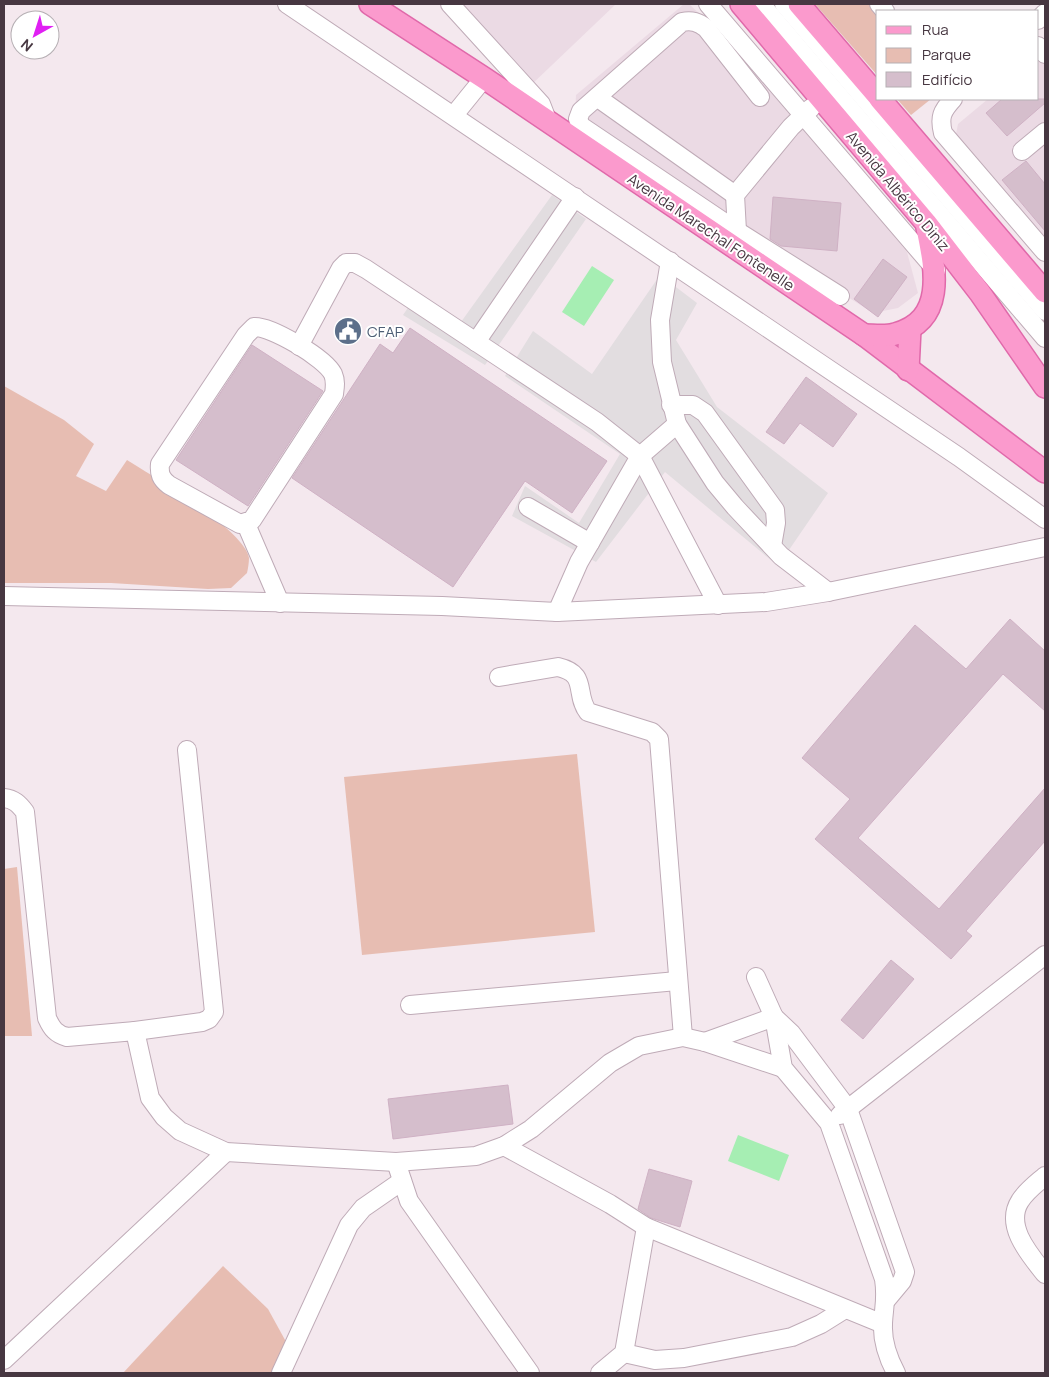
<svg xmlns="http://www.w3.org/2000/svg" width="1049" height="1377" font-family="Manrope,sans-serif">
  <rect width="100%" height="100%" fill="#f4e8ee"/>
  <!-- residential -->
  <g fill="#ebdae4">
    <polygon points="453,4 616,4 529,87"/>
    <polygon points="684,4 689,4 752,63 907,252 918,293 898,308 873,313 715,213 575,119 576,95"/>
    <polygon points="1045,50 1045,244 955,139 958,124 988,99 1038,99 1038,56"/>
  </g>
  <!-- green -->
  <g fill="#e7bdb2">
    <polygon points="815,4 873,4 878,11 878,76"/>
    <polygon points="897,99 931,99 911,115"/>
    <path d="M4,386L64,420L94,444L76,476L106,491L127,460C152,476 245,530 249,558C249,562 248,569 247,573L231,588L208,589L111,583H4Z"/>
    <polygon points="577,754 595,932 362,955 344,777"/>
    <polygon points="17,867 32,1036 4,1036 4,869"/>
    <polygon points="223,1266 268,1309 290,1349 276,1373 123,1373"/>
  </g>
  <!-- parking -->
  <g fill="#e2dde0">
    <polygon points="552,195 586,219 485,365 403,315 418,293 461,322"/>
    <polygon points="660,275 697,303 676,340 717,407 828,493 778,566 665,472 596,562 512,516 525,486 579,523 620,454 505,376 533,331 592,374"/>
  </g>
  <!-- water -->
  <g fill="#a6eeb3">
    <polygon points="592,266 614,280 584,326 562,312"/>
    <polygon points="738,1135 789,1155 779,1181 728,1161"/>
  </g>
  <!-- building -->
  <g fill="#d5becc" stroke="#cfb1c4">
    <polygon points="1002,99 1045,99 1045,103 1007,136 986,113"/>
    <polygon points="1026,161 1045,184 1045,231 1002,180"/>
    <polygon points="773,197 841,203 837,251 781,246 770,239"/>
    <polygon points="883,259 907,277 878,317 854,299"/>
    <polygon points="410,328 607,461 572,513 525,481 453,587 292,478 380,344 393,353"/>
    <polygon points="252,345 323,391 248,506 176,460"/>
    <polygon points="806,377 857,414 833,447 800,423 784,444 766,432"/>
    <polygon points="1010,619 1045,651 1045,711 1003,674 858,838 939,909 1045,788 1045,841 966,931 972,936 951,959 815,839 850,799 802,758 915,625 966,669"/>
    <polygon points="891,960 914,979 863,1039 841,1020"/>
    <polygon points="508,1085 513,1124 393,1139 388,1099"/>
    <polygon points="649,1169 692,1181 680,1227 651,1218 638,1209"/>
  </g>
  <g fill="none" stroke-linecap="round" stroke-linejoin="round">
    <defs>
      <g id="minor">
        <polyline points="287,4 959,457 1045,519"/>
        <polyline points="450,4 541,104 548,122"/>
        <polyline points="708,4 936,270"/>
        <polyline points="761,4 1045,338"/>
        <polyline points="784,4 1045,311"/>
        <polyline points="879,4 885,11"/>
        <polyline points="1038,20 1045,13"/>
        <polyline points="1038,46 1045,54"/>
        <path d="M760,97L706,28C698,22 692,20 682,22L581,111L578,119L581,126L737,231L840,296"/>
        <polyline points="598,98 735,195"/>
        <path d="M953,99C942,111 939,117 943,133L1045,252"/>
        <polyline points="454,115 484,78"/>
        <polyline points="1022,151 1045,132"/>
        <polyline points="737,231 735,195 791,127 811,108"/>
        <polyline points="670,261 660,320 662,362 677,424 715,483 735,507 781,556 828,592"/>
        <path d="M254,327C271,326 325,358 333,374C336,381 335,387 334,394L252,520L240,524L169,485C161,479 159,474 160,464L246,335Z"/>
        <polyline points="476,342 575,197"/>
        <polyline points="299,346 341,268 346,263 355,263 366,269 597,422 640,456 718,605"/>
        <polyline points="671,405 693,405 705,413 775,510 776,523 772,546"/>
        <polyline points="528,507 590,543"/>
        <polyline points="246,524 280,603"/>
        <polyline points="4,596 442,606 557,612 766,602 828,592 1045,547"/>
        <polyline points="557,612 579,562 640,456 677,424"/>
        <path d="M499,677L558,667C589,674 574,694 588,712L652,732L659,739L683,1037"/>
        <path d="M4,798C14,799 19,804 25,812L47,1018C52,1029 56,1034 67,1037L135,1031L150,1098L164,1117L180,1131L226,1152L396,1162L476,1156L504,1146L531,1129L610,1063L639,1046L683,1037L705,1042L783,1068"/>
        <path d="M756,977L774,1017L783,1068L829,1123L884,1279C887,1298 884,1305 883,1323C882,1340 888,1358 896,1373"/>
        <polyline points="410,1005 677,981"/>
        <polyline points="774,1017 791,1033 848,1109 905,1272 902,1281 887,1299"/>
        <polyline points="135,1031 202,1022 209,1019 214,1012 187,750"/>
        <polyline points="705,1042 774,1017"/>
        <polyline points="840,1115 1045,955"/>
        <polyline points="504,1146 610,1204 646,1227 883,1324"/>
        <polyline points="396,1162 409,1201 530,1373"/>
        <path d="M1045,1176C1037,1183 1026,1191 1020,1201C1004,1226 1030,1255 1045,1274"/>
        <polyline points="624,1353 655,1360 684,1358 792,1337 821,1324 845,1309"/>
        <polyline points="4,1360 226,1152"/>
        <polyline points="281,1373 349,1225 363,1208 402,1181"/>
        <polyline points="600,1373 624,1353 646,1227"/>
      </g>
      <g id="major">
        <polyline points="370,4 484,78 864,335 1045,472"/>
        <polyline points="741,4 926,223 980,293 1045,387"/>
        <polyline points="799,4 878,96"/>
        <polyline points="880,99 1045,292"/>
        <path d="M864,335C873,335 886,337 895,334C947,320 935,268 927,228"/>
        <polyline points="908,370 910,329"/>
      </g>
    </defs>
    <!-- minor casing -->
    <use href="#minor" stroke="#bfabb7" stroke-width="20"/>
    <!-- major casing -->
    <use href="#major" stroke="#e069aa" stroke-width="24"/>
    <!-- minor -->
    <use href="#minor" stroke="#fff" stroke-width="18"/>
    <!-- major -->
    <use href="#major" stroke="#fb9acd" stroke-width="21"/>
  </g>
  <!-- icons -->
  <defs>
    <symbol id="civic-disc" viewBox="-11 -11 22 22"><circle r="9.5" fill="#5c6f8a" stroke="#fff"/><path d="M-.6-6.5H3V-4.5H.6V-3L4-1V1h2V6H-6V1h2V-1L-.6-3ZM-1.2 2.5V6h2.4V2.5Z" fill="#fff"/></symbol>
  </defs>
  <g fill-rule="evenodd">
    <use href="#civic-disc" x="332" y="315" width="32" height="32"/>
  </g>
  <g text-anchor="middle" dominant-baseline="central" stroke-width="4" stroke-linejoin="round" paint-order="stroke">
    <!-- street labels -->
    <g font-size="15" fill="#473741" stroke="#fff">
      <text transform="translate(898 191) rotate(50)">Avenida Albérico Diniz</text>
      <text transform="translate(711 232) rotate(34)">Avenida Marechal Fontenelle</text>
    </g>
    <!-- service labels -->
    <g font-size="15" fill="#4e5e75" stroke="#fff" text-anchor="start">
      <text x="367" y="331">CFAP</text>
    </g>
  </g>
  <!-- border -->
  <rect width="1049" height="1377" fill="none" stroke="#473741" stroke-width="10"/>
  <!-- legend -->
  <rect x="876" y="10" width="162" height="90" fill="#ffffff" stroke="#b5afb3"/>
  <rect x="886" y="26" width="25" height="8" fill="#fb9acd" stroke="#b5afb3"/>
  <text x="922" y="35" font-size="15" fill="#473741">Rua</text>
  <rect x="886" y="48" width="25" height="15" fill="#e7bdb2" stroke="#b5afb3"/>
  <text x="922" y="60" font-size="15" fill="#473741">Parque</text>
  <rect x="886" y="72" width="25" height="15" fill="#d5becc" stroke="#b5afb3"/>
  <text x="922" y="85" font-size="15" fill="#473741">Edifício</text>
  <!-- north arrow -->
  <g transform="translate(35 35) rotate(219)"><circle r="24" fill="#ffffff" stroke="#b5afb3"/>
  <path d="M0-4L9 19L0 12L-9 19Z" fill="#e01ff3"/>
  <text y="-8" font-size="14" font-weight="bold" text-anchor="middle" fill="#473741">N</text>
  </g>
</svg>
